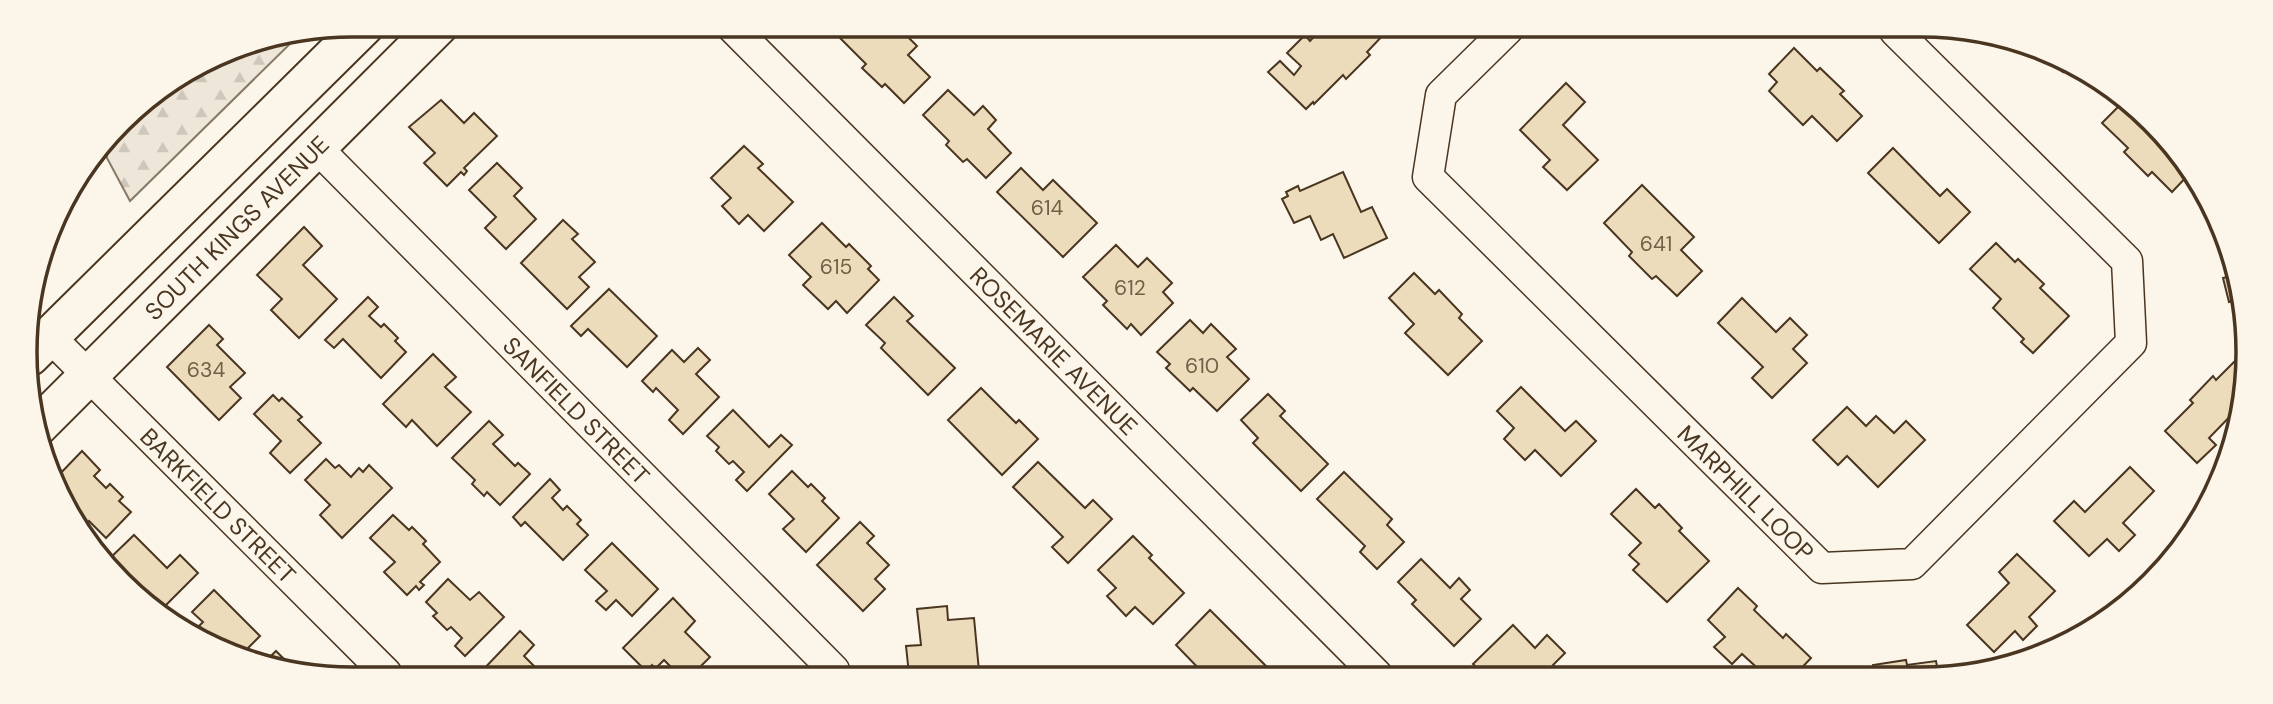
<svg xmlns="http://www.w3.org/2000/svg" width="2273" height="704" font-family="'DM Sans',sans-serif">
  <defs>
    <pattern id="forest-firs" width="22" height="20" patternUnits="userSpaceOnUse" patternTransform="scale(1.75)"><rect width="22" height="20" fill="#ede6d9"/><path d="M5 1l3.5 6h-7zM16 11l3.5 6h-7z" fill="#cdc6ba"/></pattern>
  </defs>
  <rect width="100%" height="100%" fill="#fbf6e9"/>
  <!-- forest -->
  <polygon fill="url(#forest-firs)" stroke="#887966" stroke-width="2" points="299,35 130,201 107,158 106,144 136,106 227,49"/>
  <!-- building -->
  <g fill="#ecdcbc" stroke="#4a3520" stroke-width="2">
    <polygon points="850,26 898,27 917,46 908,55 930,77 904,103 885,84 882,87 862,68 866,64 839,37"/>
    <polygon points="1322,28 1325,28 1332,35 1339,28 1385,29 1387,31 1367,52 1370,55 1346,79 1343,75 1314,104 1313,102 1306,109 1268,72 1280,61 1294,75 1301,66 1287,53 1305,35 1310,41"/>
    <polygon points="1794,48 1817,71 1820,68 1844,91 1840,94 1862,116 1837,141 1812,116 1803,125 1769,91 1777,82 1769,74"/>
    <polygon points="2046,56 2069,66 2063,72"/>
    <polygon points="1566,83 1585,102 1563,125 1598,160 1567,190 1543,167 1550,160 1520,130"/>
    <polygon points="948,90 974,115 983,106 996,120 988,129 1011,153 986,178 967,159 963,162 946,145 949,141 923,115"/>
    <polygon points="441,100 464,123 474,113 497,136 464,168 467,171 464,175 461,172 447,186 424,163 435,153 409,127"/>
    <polygon points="2124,101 2193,170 2172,192 2152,172 2148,176 2124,152 2128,148 2102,123"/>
    <polygon points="744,146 763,164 758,168 793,202 764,231 748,215 739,224 722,206 731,198 711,178"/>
    <polygon points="1893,148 1940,196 1947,189 1970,212 1939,243 1868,173"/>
    <polygon points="497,163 522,188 514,196 536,219 506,249 485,228 496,217 469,190"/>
    <polygon points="1021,168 1043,190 1053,180 1097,223 1063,257 997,192"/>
    <polygon points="1343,172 1361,212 1372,207 1387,238 1344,258 1333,234 1321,240 1310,216 1294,223 1282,199 1288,196 1286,192 1298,186 1300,191"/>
    <polygon points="1642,185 1694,237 1681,250 1702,271 1677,296 1656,276 1652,279 1629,256 1632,252 1604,223"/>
    <polygon points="563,220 578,234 572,239 595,262 579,277 589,287 567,309 521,263"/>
    <polygon points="822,223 846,247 849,244 871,266 868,269 879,280 847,313 836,301 828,309 803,285 811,277 789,255"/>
    <polygon points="304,227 322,246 303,265 337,299 299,338 271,310 282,299 257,275"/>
    <polygon points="2223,241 2242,289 2242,299 2229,302 2223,278 2231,276"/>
    <polygon points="1996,243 2015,262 2018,259 2044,284 2040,288 2069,316 2033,353 2021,342 2024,339 1993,308 2001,299 1970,269"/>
    <polygon points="1116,245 1138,267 1147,258 1172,283 1163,292 1173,303 1141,335 1131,324 1127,329 1103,305 1107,301 1083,277"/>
    <polygon points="1414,273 1435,294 1439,290 1462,314 1459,318 1482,341 1448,375 1405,333 1414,324 1389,298"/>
    <polygon points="609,289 657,336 627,367 588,329 581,336 571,326"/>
    <polygon points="368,297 378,307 369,316 381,327 384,324 398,338 395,341 406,352 381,378 343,339 334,348 325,340"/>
    <polygon points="894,297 913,316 907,321 955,368 928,395 881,348 885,343 866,325"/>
    <polygon points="1742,298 1776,332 1790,318 1807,335 1793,349 1807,363 1772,398 1752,378 1763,367 1718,323"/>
    <polygon points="1190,320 1203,333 1211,324 1236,349 1227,357 1249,379 1217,411 1193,388 1190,391 1166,368 1170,364 1157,352"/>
    <polygon points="209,325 223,339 217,345 245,373 230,387 241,398 219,420 167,367"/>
    <polygon points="698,348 710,360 696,374 719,397 683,434 669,420 678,410 656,388 653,392 642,381 672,350 684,362"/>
    <polygon points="433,354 456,377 445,387 471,412 437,446 412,420 406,427 383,404"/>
    <polygon points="2238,358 2242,362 2242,404 2209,438 2216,445 2197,463 2165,431 2193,403 2190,400 2213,376 2216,380"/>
    <polygon points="1521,387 1565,431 1576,421 1596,441 1561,476 1535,450 1525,460 1504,439 1514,428 1497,411"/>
    <polygon points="981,388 1016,423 1019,420 1038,439 1002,475 948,420"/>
    <polygon points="1268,394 1285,411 1280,416 1328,464 1301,491 1253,443 1258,438 1241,420"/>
    <polygon points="273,395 279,401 282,398 302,417 298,420 321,443 290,473 270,453 281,441 254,414"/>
    <polygon points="1847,407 1866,426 1876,416 1894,433 1906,421 1925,440 1878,487 1847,456 1838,465 1813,440"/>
    <polygon points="733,410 769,447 781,435 792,445 747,491 736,480 744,472 733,461 729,464 716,451 719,447 707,436"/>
    <polygon points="489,421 503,435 493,444 515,466 518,463 530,474 500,505 487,492 484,496 472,484 475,480 452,458"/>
    <polygon points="82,451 100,470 94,476 106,488 110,484 123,497 119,501 131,512 106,538 89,521 79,531 66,503 68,500 62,495 55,479"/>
    <polygon points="326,459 335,468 339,465 351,477 359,468 363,472 369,465 392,488 342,538 320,515 330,505 305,480"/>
    <polygon points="1038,462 1085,508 1093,500 1112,519 1068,563 1052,547 1063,537 1013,487"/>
    <polygon points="2130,467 2154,491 2123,523 2135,535 2119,551 2107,539 2089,556 2054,521 2074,501 2085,512"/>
    <polygon points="792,471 808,487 811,484 825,498 822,501 839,518 806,552 783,529 794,519 769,494"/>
    <polygon points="1344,472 1392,519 1387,525 1404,542 1377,569 1360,552 1365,546 1317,499"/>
    <polygon points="550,479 560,490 552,498 563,510 567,506 581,520 577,524 588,535 563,560 525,522 521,526 513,517"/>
    <polygon points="1636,489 1655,508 1659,504 1682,528 1679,531 1709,561 1667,602 1633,570 1639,564 1629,555 1641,543 1611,514"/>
    <polygon points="393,515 409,530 412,527 426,541 423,544 440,562 420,582 424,585 419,590 416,586 407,595 384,572 395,562 370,538"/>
    <polygon points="860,522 874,536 867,543 889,565 875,579 885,589 863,611 817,565"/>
    <polygon points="134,535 167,568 180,555 198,573 158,613 107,561"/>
    <polygon points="1133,536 1152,555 1149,558 1184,593 1153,624 1135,607 1126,616 1107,596 1116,588 1098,570"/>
    <polygon points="612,543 658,589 632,616 616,600 606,610 596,601 607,591 585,570"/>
    <polygon points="2017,554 2055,591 2029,617 2037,626 2023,640 2015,631 1994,652 1967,625 2009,583 1999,572"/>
    <polygon points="1421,559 1450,588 1459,578 1470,590 1461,599 1481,619 1454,646 1412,604 1416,600 1398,582"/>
    <polygon points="448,579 470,600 479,592 504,617 465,656 455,646 462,638 451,627 447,630 433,616 437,613 426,602"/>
    <polygon points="1738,588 1757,606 1754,610 1783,638 1786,634 1811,658 1794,676 1766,676 1742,654 1732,664 1714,647 1725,637 1708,620"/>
    <polygon points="214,590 260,636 242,654 218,644 199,626 203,622 192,612"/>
    <polygon points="673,598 695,621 685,632 710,657 693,674 685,674 680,668 676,672 664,660 655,669 652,665 646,671 623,648"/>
    <polygon points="947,606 948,620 974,618 979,671 909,674 906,646 921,645 917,609"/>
    <polygon points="1210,610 1275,675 1205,675 1176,645"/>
    <polygon points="1513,625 1535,648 1547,635 1565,653 1553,665 1564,676 1511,676 1504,669 1497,676 1485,676 1473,664"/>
    <polygon points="520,631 534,645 524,656 541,673 479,674"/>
    <polygon points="276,651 298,673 288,673 264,663"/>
    <polygon points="1906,660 1907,665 1936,661 1939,677 1834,676 1874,670 1873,665"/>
  </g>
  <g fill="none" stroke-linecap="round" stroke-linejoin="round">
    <defs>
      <g id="minor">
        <path id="s1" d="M731,26L1377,675"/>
        <path id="s2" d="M1508,29L1441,95L1428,177L1822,568L1912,564L2131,343L2127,261L1895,31"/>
        <path id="s3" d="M317,148L834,670L835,674"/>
        <path id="s4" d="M50,337L386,673"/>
      </g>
      <g id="major">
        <polyline points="30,356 365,25"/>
        <path id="s5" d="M35,429L439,25"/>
      </g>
    </defs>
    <!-- minor casing -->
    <use href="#minor" stroke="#4a3520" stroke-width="33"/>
    <!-- major casing -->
    <use href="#major" stroke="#4a3520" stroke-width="42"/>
    <!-- minor -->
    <use href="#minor" stroke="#fbf6e9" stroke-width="30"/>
    <!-- major -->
    <use href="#major" stroke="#fbf6e9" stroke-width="38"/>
  </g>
  <g text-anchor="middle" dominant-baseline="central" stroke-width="5" stroke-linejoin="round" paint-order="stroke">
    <!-- number labels -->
    <g font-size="21" fill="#725f47">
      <text x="1047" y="208">614</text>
      <text x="1656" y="244">641</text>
      <text x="836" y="267">615</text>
      <text x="1130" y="288">612</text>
      <text x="1202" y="366">610</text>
      <text x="206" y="370">634</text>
    </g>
    <!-- street labels -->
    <g font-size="24" fill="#4a3520" stroke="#fbf6e9">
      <text stroke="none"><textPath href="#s5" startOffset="285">SOUTH KINGS AVENUE</textPath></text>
      <text stroke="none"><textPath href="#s1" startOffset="458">ROSEMARIE AVENUE</textPath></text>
      <text stroke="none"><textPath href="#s3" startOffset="369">SANFIELD STREET</textPath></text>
      <text stroke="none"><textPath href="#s2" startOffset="625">MARPHILL LOOP</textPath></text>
      <text stroke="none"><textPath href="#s4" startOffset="238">BARKFIELD STREET</textPath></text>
    </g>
  </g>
  <!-- crop -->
  <path d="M0 0H2273V704H0ZM352 37H1921A315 315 0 0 1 2236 352V352A315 315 0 0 1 1921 667H352A315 315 0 0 1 37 352V352A315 315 0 0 1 352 37Z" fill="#fbf6e9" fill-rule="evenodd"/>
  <path fill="none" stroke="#4a3520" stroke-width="3.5" d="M352 37H1921A315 315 0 0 1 2236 352V352A315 315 0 0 1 1921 667H352A315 315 0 0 1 37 352V352A315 315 0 0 1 352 37Z"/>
</svg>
